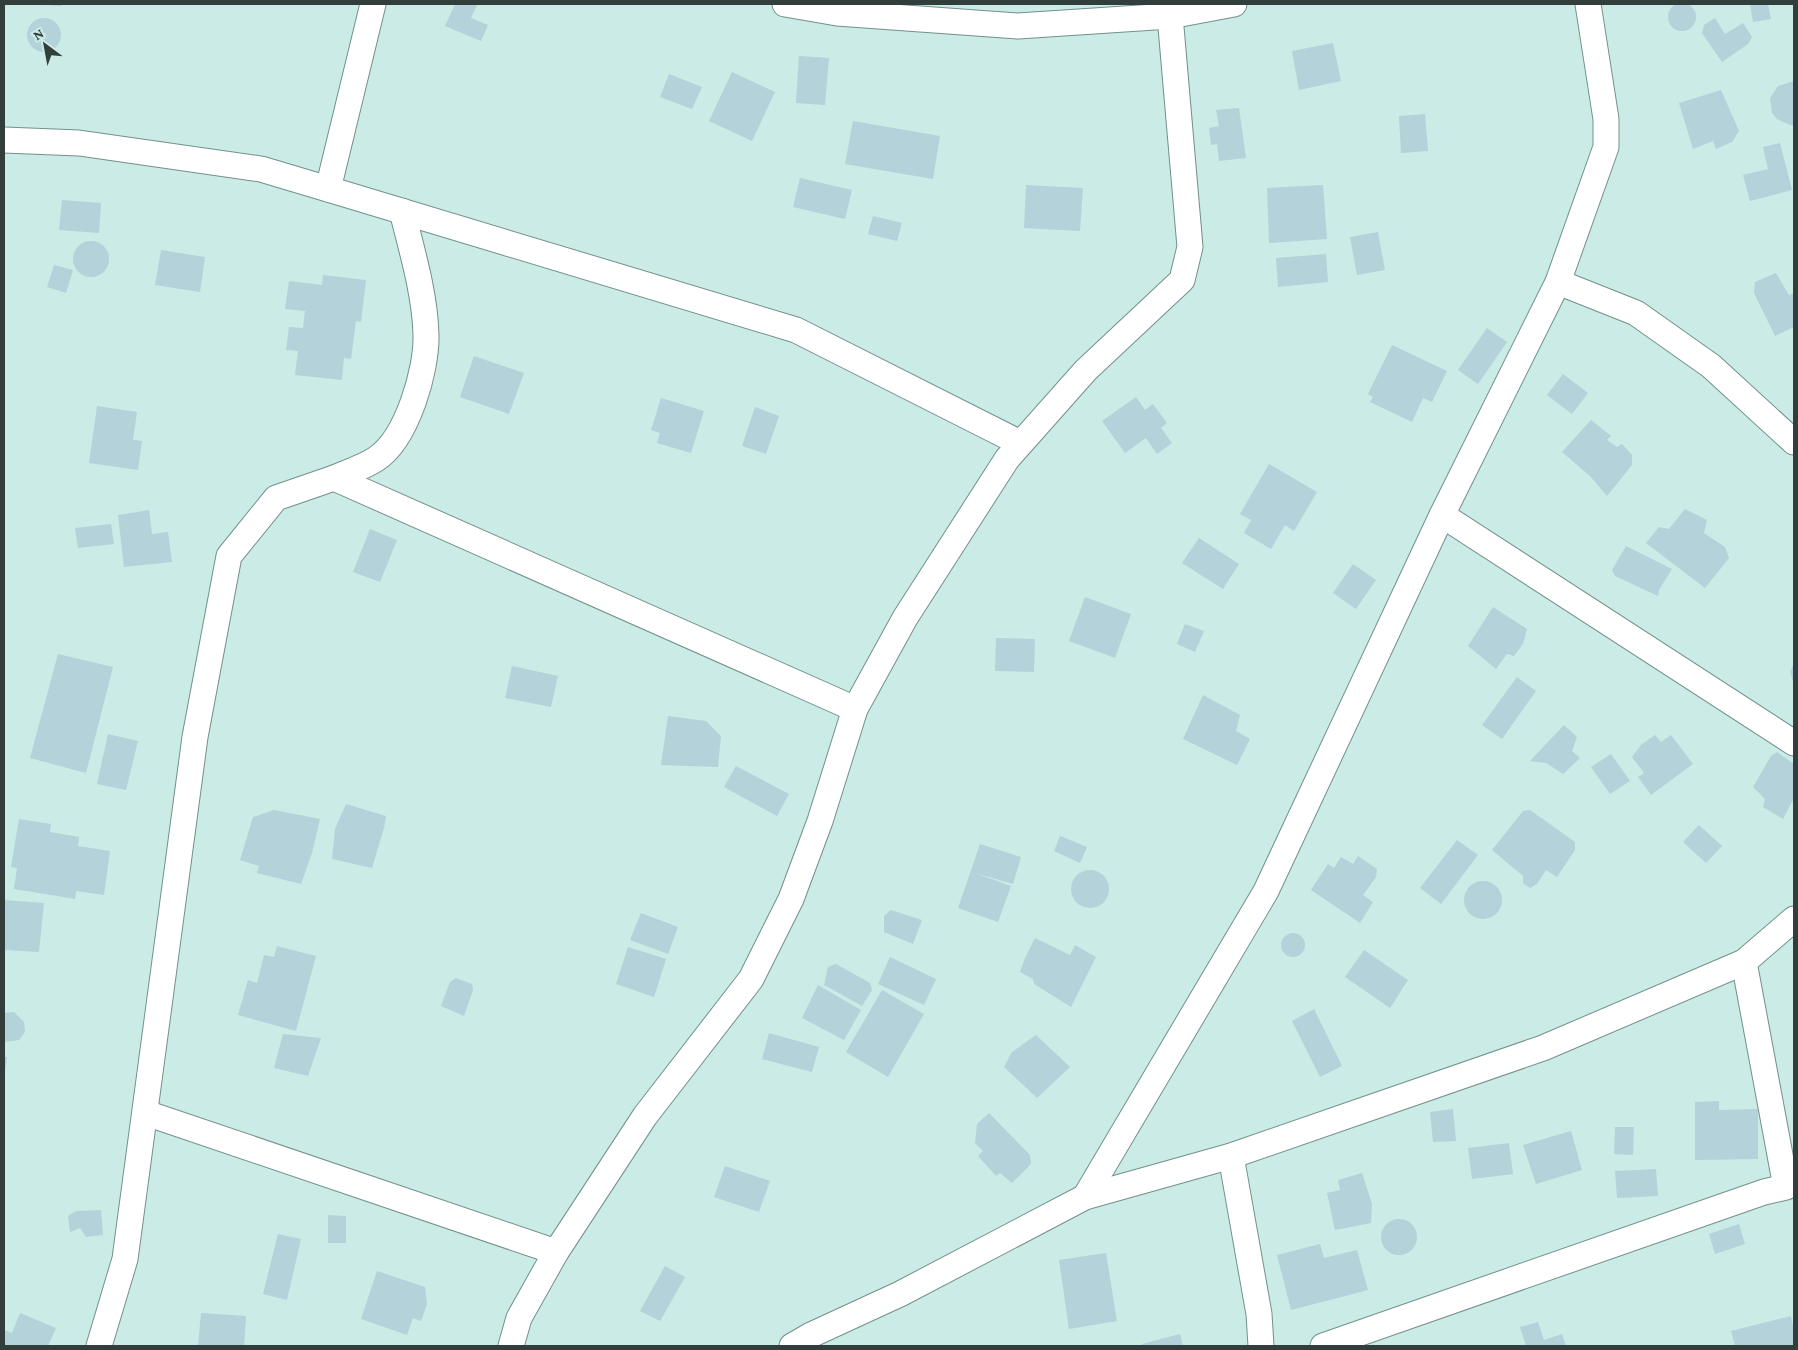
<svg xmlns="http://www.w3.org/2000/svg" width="1798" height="1350" font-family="'Crimson Pro',serif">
  <rect width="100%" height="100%" fill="#cbebe6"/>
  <!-- building -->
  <g fill="#b3d2d9">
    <circle cx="1682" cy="17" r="14"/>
    <polygon points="45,4 61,4 61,6 45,5"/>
    <polygon points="455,4 477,5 471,18 488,25 481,41 445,26"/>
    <polygon points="1750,4 1768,4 1771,19 1753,22"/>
    <polygon points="1715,18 1725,34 1743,23 1752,37 1748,44 1722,62 1702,33 1704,25"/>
    <circle cx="44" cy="35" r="17"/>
    <polygon points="1333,43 1341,81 1299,90 1292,51"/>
    <polygon points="799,56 829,58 825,105 796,103"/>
    <polygon points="732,72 775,92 752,141 709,121"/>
    <polygon points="669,74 702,87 692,109 660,97"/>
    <polygon points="1794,81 1794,125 1790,125 1777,119 1772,113 1770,98 1778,86"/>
    <polygon points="1721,90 1739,131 1732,142 1716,149 1713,141 1693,149 1679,103"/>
    <polygon points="1239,108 1246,158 1219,161 1217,144 1211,145 1209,128 1219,126 1216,110"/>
    <polygon points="1425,114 1428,151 1401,153 1399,116"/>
    <polygon points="853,121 940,136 933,179 845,164"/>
    <polygon points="1780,143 1792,190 1750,201 1743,175 1768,169 1763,147"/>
    <polygon points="800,178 852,190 845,219 793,207"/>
    <polygon points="1026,185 1083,188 1080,231 1024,228"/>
    <polygon points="1323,185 1327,239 1269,243 1267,188"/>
    <polygon points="62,200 101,203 99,233 59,230"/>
    <polygon points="873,216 902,223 897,241 868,234"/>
    <polygon points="1378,232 1385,270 1357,275 1350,237"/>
    <circle cx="91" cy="259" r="18"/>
    <polygon points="161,250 205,257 200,292 155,285"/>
    <polygon points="1326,254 1328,282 1278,287 1276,258"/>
    <polygon points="54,265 73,270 66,293 47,287"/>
    <polygon points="1776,273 1789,295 1794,293 1794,327 1775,336 1754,293 1755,282"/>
    <polygon points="323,275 366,280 361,322 356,321 351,359 344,358 342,380 295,375 298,351 286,350 289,327 303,328 305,311 285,309 289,281 322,285"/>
    <polygon points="1487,328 1507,342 1478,384 1458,370"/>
    <polygon points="1392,345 1447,371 1432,402 1423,398 1412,422 1370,402 1373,397 1368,394"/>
    <polygon points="474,356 524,373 509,414 460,397"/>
    <polygon points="1563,374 1588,393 1572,414 1547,395"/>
    <polygon points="1136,397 1145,410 1153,404 1167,423 1161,428 1172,443 1157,454 1146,438 1125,453 1102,421"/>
    <polygon points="661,398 704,411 691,453 657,443 660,433 651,430"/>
    <polygon points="97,406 137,412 133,440 142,441 138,470 89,463"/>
    <polygon points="755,407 779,416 766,454 742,446"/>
    <polygon points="1591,420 1611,436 1607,440 1617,447 1622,444 1632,455 1632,465 1607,496 1590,476 1562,452"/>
    <polygon points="1269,464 1317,492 1294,531 1285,525 1271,549 1244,533 1251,520 1240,514"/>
    <polygon points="1685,509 1707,520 1704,533 1725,547 1729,558 1705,588 1646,543 1659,527 1669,529"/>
    <polygon points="149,510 152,534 168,532 172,562 124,567 118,515"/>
    <polygon points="111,524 114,544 78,548 75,528"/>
    <polygon points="370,529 397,540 380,582 353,572"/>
    <polygon points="1199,538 1239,564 1223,589 1182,563"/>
    <polygon points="1626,546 1672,569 1659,590 1658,596 1615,576 1612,570"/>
    <polygon points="1353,564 1376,580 1356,609 1333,593"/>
    <polygon points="1085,597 1131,614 1115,658 1069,641"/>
    <polygon points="1493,607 1527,629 1523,644 1514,656 1507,654 1496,669 1468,646"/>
    <polygon points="1185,624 1204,631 1195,652 1177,644"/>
    <polygon points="996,638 1035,639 1034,672 995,671"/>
    <polygon points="58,654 113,667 86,773 30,758"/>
    <polygon points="1794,663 1794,685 1790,672"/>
    <polygon points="512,666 558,676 551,707 505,698"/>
    <polygon points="1517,677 1536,691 1502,739 1482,725"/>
    <polygon points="1203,695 1240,715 1236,731 1250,739 1237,765 1183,739"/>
    <polygon points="668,716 706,721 721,736 718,767 661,765"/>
    <polygon points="1564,725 1577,737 1572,751 1580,758 1563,774 1546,763 1530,761"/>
    <polygon points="108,734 138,741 126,790 97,784"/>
    <polygon points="1655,735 1661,742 1671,735 1693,764 1651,795 1638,777 1644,773 1632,757 1641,745"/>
    <polygon points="1777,752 1794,764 1794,798 1783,819 1763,807 1765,799 1753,787 1771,756"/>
    <polygon points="1611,754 1630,781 1610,794 1591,767"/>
    <polygon points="736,766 789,794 777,816 724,787"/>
    <polygon points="346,804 386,816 384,828 372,868 332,859 335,829"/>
    <polygon points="274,810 320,819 312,853 301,884 257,873 259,866 240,860 253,817"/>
    <polygon points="1530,810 1575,842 1575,850 1557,877 1546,870 1537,884 1530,888 1523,883 1523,876 1492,850 1523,811"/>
    <polygon points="19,819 51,824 50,832 79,837 78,846 110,851 104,895 76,891 75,899 14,889 17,868 11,867"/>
    <polygon points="1699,825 1722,846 1706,863 1683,842"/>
    <polygon points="1060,836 1087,847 1080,863 1054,851"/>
    <polygon points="1457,840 1478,855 1441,904 1420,888"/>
    <polygon points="980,844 1021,857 1013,884 975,873 1011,886 998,922 958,908"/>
    <polygon points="1358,856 1377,869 1376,877 1363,895 1373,902 1360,923 1311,890 1328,864 1334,868 1341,857 1353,864"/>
    <circle cx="1090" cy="889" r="19"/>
    <circle cx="1483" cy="900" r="19"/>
    <polygon points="4,900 44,903 39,952 4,950"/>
    <polygon points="891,910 922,920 913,944 884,932 884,916"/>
    <polygon points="641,913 678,927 668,954 630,940"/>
    <circle cx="1293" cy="945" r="12"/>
    <polygon points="1035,938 1070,955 1075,945 1096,957 1071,1007 1034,984 1033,979 1020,972 1025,958"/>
    <polygon points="277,946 316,956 296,1031 238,1015 248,980 257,983 264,955 274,957"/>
    <polygon points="628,947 666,959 654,997 616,984"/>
    <polygon points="1364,950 1408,980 1390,1008 1345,977"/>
    <polygon points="890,957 936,979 924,1005 878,984"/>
    <polygon points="836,964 870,983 872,990 862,1006 824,985 828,967"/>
    <polygon points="456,978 472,984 473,990 464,1016 441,1006 450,982"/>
    <polygon points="818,985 861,1010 844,1040 802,1018"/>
    <polygon points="882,990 924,1014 888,1077 846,1052"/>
    <polygon points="1314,1009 1342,1066 1320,1077 1292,1021"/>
    <polygon points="14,1012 24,1022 25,1032 19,1040 4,1042 4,1013"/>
    <polygon points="769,1033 819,1047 812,1072 762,1059"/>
    <polygon points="283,1034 321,1038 308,1076 274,1068"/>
    <polygon points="1036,1035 1070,1067 1037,1098 1004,1067 1012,1052"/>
    <polygon points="4,1057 7,1057 5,1072 4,1072"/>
    <polygon points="1719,1101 1719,1110 1758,1109 1758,1159 1695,1160 1695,1102"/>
    <polygon points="1453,1109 1456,1141 1433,1142 1430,1112"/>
    <polygon points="989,1113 1030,1155 1031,1164 1012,1183 1000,1173 996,1176 978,1156 983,1151 975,1143 977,1124"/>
    <polygon points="1615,1127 1634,1127 1633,1155 1614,1154"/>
    <polygon points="1571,1131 1582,1170 1536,1184 1523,1145"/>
    <polygon points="1509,1143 1513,1174 1472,1179 1468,1148"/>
    <polygon points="725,1166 770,1181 759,1212 714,1197"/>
    <polygon points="1656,1169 1658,1196 1617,1198 1615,1171"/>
    <polygon points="1362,1173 1372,1204 1371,1223 1335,1230 1327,1193 1340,1190 1338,1180"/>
    <polygon points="101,1210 103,1235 86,1237 80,1228 70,1232 68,1216 76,1211"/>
    <polygon points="328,1215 346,1216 346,1243 328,1243"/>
    <circle cx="1399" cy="1237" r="18"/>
    <polygon points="1739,1224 1745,1244 1715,1254 1709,1234"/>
    <polygon points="278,1234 301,1239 287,1300 263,1294"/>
    <polygon points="1320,1244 1324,1258 1357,1250 1368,1290 1291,1310 1277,1255"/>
    <polygon points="1106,1253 1117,1321 1069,1329 1059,1260"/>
    <polygon points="665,1266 685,1277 660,1321 640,1311"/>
    <polygon points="377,1271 425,1287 427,1304 421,1321 413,1318 407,1335 361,1319"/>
    <polygon points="20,1313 56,1328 48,1346 4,1346 4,1330 12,1333"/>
    <polygon points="201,1313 246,1316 244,1346 198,1346"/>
    <polygon points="1791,1316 1794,1331 1794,1346 1735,1346 1731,1331"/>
    <polygon points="1538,1322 1544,1340 1562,1334 1566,1346 1526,1346 1520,1327"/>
    <polygon points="1180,1334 1183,1346 1142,1346 1142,1344"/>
  </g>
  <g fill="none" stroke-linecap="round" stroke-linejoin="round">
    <defs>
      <g id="street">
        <polyline points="785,4 837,13 1018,26 1170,16 1234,4"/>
        <polyline points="4,140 79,143 261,169 328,189 796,330 1020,443"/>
        <polyline points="328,189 373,4"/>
        <polyline points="1558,282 1636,313 1711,366 1794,442"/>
        <path d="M334,478C348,472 364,467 376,459C407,439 427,370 426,335C425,294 412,251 402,211"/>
        <polyline points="1442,515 1794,743"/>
        <polyline points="146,1113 556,1252"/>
        <polyline points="1231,1156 1259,1314 1261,1346"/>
        <polyline points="1085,1197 1266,891 1442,515 1558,282 1606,147 1606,119 1588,4"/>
        <polyline points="99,1346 125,1259 195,737 229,556 276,498 334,478 855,709"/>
        <polyline points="511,1346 519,1318 556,1252 645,1116 751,979 791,899 820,821 855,709 905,618 1007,459 1086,370 1182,280 1190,247 1169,4"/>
        <polyline points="792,1346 811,1335 900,1294 1085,1197 1231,1156 1543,1048 1744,962 1794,919"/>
        <polyline points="1323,1346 1764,1192 1786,1187 1744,962"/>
      </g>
    </defs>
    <!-- street casing -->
    <use href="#street" stroke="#72908c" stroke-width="27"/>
    <!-- street -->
    <use href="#street" stroke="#fff" stroke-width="25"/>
  </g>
  <!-- border -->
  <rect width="1798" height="1350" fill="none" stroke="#313e3c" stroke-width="10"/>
  <!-- north arrow -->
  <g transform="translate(45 45) rotate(328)" stroke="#cbebe6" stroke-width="4" paint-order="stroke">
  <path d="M0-4L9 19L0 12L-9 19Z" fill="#313e3c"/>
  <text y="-8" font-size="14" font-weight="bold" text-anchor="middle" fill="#313e3c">N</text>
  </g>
</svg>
